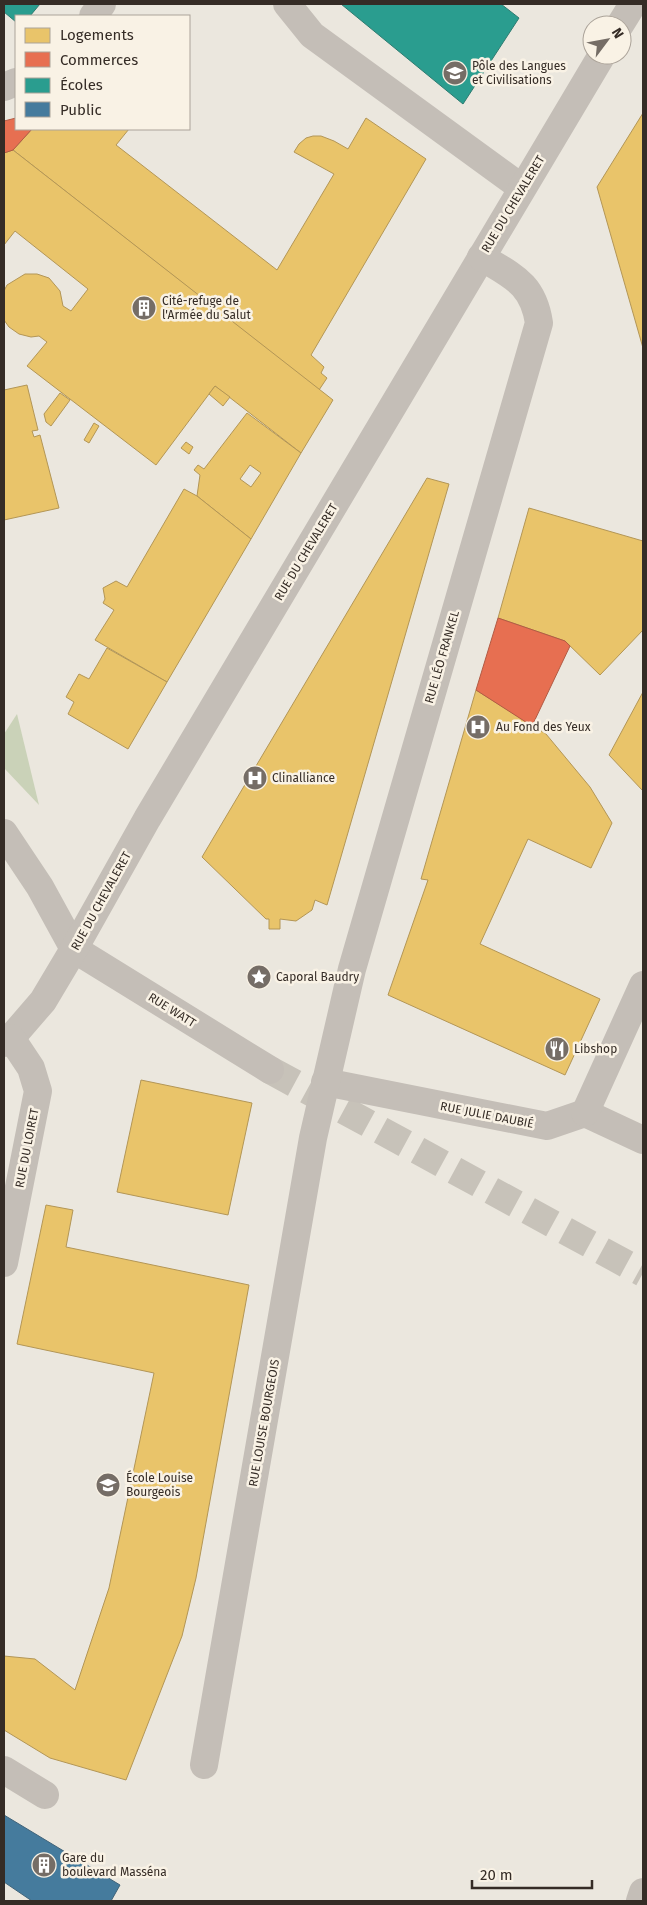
<svg xmlns="http://www.w3.org/2000/svg" width="647" height="1905" font-family="'Fira Sans',sans-serif">
  <rect width="100%" height="100%" fill="#ebe7de"/>
  <!-- green -->
  <polygon fill="#cad2b8" points="17,714 39,805 4,768 4,734"/>
  <!-- homes -->
  <g fill="#e9c46a" stroke="#b39656" fill-rule="evenodd">
    <polygon points="643,113 643,348 597,187"/>
    <polygon points="366,118 426,159 311,355 324,367 321,373 327,378 319,390 13,150 32,129 129,129 116,145 277,270 334,174 294,152 299,144 306,138 313,136 321,136 334,141 348,149"/>
    <polygon points="13,150 333,400 301,453 215,386 156,465 27,366 47,342 39,336 31,337 19,334 9,327 4,320 4,291 7,285 25,274 37,274 49,278 60,291 63,306 71,311 88,289 15,231 4,245 4,153"/>
    <polygon points="27,385 38,430 32,431 34,437 40,435 59,508 4,520 4,390"/>
    <polygon points="215,386 230,397 223,406 209,394"/>
    <polygon points="60,393 70,400 51,426 46,422 44,414"/>
    <path d="M247,413L301,453L251,539L197,496L200,475L194,470L198,465L204,469ZM250,465L261,473L251,487L240,479Z"/>
    <polygon points="94,423 99,426 89,443 84,440"/>
    <polygon points="186,442 193,447 189,454 181,448"/>
    <polygon points="427,478 449,484 327,905 315,900 312,910 296,921 280,919 280,929 269,929 269,919 266,919 202,857"/>
    <polygon points="184,489 197,496 251,539 167,682 95,640 114,610 103,603 105,599 103,588 116,581 127,587"/>
    <polygon points="529,508 643,541 643,630 600,675 565,641 498,618"/>
    <polygon points="107,648 167,682 128,749 68,714 74,702 66,697 79,674 89,679"/>
    <polygon points="476,690 546,734 590,787 612,823 591,868 528,839 480,944 600,999 565,1075 388,995 428,880 421,879"/>
    <polygon points="643,692 643,791 609,755"/>
    <polygon points="141,1080 252,1103 228,1215 117,1192"/>
    <polygon points="46,1205 73,1210 66,1247 249,1285 196,1578 182,1636 126,1780 50,1758 4,1730 4,1656 35,1659 75,1690 109,1588 154,1373 17,1344"/>
  </g>
  <!-- shops -->
  <g fill="#e76f51" stroke="#b25b44">
    <polygon points="16,118 16,129 32,129 13,150 4,153 4,121"/>
    <polygon points="498,618 565,641 570,646 532,726 476,690"/>
  </g>
  <!-- schools -->
  <g fill="#2a9d8f" stroke="#2d7b70">
    <polygon points="4,4 40,4 30,16 16,16 16,22 4,12"/>
    <polygon points="341,4 501,4 519,18 463,104"/>
  </g>
  <!-- public -->
  <polygon fill="#457b9d" stroke="#406379" points="4,1815 120,1885 111,1901 32,1901 4,1882"/>
  <g fill="none" stroke-linecap="round" stroke-linejoin="round">
    <!-- minor-tunnel -->
    <polyline stroke="#c7c2b9" stroke-width="28" stroke-dasharray="28 14" stroke-linecap="butt" points="270,1070 643,1273"/>
    <!-- minor -->
    <g stroke="#c4beb7" stroke-width="28">
      <polyline points="287,4 312,35 522,188"/>
      <polyline points="93,16 102,4"/>
      <polyline points="620,25 633,4"/>
      <polyline points="4,87 16,82"/>
      <polyline points="4,833 40,887 74,949 270,1070"/>
      <polyline points="4,1043 11,1038 43,1001 74,949 147,819 602,55"/>
      <polyline points="325,1082 547,1126 585,1113 643,1140"/>
      <polyline points="585,1113 643,985"/>
      <polyline points="4,1263 38,1091 31,1068 11,1038"/>
      <path d="M204,1765L313,1138L352,969L539,323C533,283 512,276 481,257"/>
      <polyline points="4,1770 45,1795"/>
      <polyline points="640,1901 643,1892"/>
    </g>
  </g>
  <!-- icons -->
  <defs>
    <symbol id="university-disc" viewBox="-11 -11 22 22"><circle r="9.5" fill="#756d66" stroke="#f9f2e5"/><path d="M0-5L7-2L0 1L-7-2ZM-4 1L0 2.5L4 1V4Q0 6-4 4Z" fill="#fff"/></symbol>
    <symbol id="building-disc" viewBox="-11 -11 22 22"><circle r="9.5" fill="#756d66" stroke="#f9f2e5"/><path d="M-4-6H4V6H1V3H-1V6H-4ZM-2.5-4.3h1.7v1.8h-1.7ZM.8-4.3h1.7v1.8H.8ZM-2.5-1h1.7V.8h-1.7ZM.8-1h1.7V.8H.8Z" fill="#fff"/></symbol>
    <symbol id="hospital-disc" viewBox="-11 -11 22 22"><circle r="9.5" fill="#756d66" stroke="#f9f2e5"/><path d="M-5-5h3v3.5h4V-5h3V5h-3V1.5h-4V5h-3Z" fill="#fff"/></symbol>
    <symbol id="sight-disc" viewBox="-11 -11 22 22"><circle r="9.5" fill="#756d66" stroke="#f9f2e5"/><path d="M0-6L1.8-2.2L6-1.7L2.9 1.2L3.7 5.4L0 3.3L-3.7 5.4L-2.9 1.2L-6-1.7L-1.8-2.2Z" fill="#fff"/></symbol>
    <symbol id="restaurant-disc" viewBox="-11 -11 22 22"><circle r="9.5" fill="#756d66" stroke="#f9f2e5"/><path d="M-5-6h1v4h1v-4h1v4h1v-4h1v5L-1.5 .5V6h-2V.5L-5-1ZM5-6V6H3V1.5H1.5Q1.5-4 5-6Z" fill="#fff"/></symbol>
    <symbol id="school-disc" viewBox="-11 -11 22 22"><circle r="9.5" fill="#756d66" stroke="#f9f2e5"/><path d="M0-5L7-2L0 1L-7-2ZM-4 1L0 2.5L4 1V4Q0 6-4 4Z" fill="#fff"/></symbol>
  </defs>
  <g fill-rule="evenodd">
    <use href="#university-disc" x="441" y="59" width="28" height="28"/>
    <use href="#building-disc" x="130" y="294" width="28" height="28"/>
    <use href="#hospital-disc" x="464" y="713" width="28" height="28"/>
    <use href="#hospital-disc" x="241" y="764" width="28" height="28"/>
    <use href="#sight-disc" x="245" y="963" width="28" height="28"/>
    <use href="#restaurant-disc" x="543" y="1035" width="28" height="28"/>
    <use href="#school-disc" x="94" y="1471" width="28" height="28"/>
    <use href="#building-disc" x="30" y="1851" width="28" height="28"/>
  </g>
  <g text-anchor="middle" dominant-baseline="central" stroke-width="5" stroke-linejoin="round" paint-order="stroke">
    <!-- poi labels -->
    <g font-size="12" fill="#352c26" stroke="#f9f2e5" text-anchor="start">
      <text x="472" y="66">Pôle des Langues<tspan x="472" dy="14">et Civilisations</tspan></text>
      <text x="162" y="301">Cité-refuge de<tspan x="162" dy="14">l'Armée du Salut</tspan></text>
      <text x="496" y="727">Au Fond des Yeux</text>
      <text x="272" y="778">Clinalliance</text>
      <text x="276" y="977">Caporal Baudry</text>
      <text x="574" y="1049">Libshop</text>
      <text x="126" y="1478">École Louise<tspan x="126" dy="14">Bourgeois</tspan></text>
      <text x="62" y="1858">Gare du<tspan x="62" dy="14">boulevard Masséna</tspan></text>
    </g>
    <!-- street labels -->
    <g font-size="12" fill="#352c26" stroke="#f9f2e5">
      <text transform="translate(513 204) rotate(-59)">RUE DU CHEVALERET</text>
      <text transform="translate(306 552) rotate(-59)">RUE DU CHEVALERET</text>
      <text transform="translate(442 657) rotate(-74)">RUE LÉO FRANKEL</text>
      <text transform="translate(101 901) rotate(-61)">RUE DU CHEVALERET</text>
      <text transform="translate(172 1010) rotate(32)">RUE WATT</text>
      <text transform="translate(487 1115) rotate(11)">RUE JULIE DAUBIÉ</text>
      <text transform="translate(27 1148) rotate(-79)">RUE DU LOIRET</text>
      <text transform="translate(264 1423) rotate(-80)">RUE LOUISE BOURGEOIS</text>
    </g>
  </g>
  <!-- border -->
  <rect width="647" height="1905" fill="none" stroke="#352c26" stroke-width="10"/>
  <!-- legend -->
  <rect x="15" y="15" width="175" height="115" fill="#f9f2e5" stroke="#aba399"/>
  <rect x="25" y="28" width="25" height="15" fill="#e9c46a" stroke="#aba399"/>
  <text x="60" y="40" font-size="15" fill="#352c26">Logements</text>
  <rect x="25" y="52" width="25" height="15" fill="#e76f51" stroke="#aba399"/>
  <text x="60" y="65" font-size="15" fill="#352c26">Commerces</text>
  <rect x="25" y="78" width="25" height="15" fill="#2a9d8f" stroke="#aba399"/>
  <text x="60" y="90" font-size="15" fill="#352c26">Écoles</text>
  <rect x="25" y="102" width="25" height="15" fill="#457b9d" stroke="#aba399"/>
  <text x="60" y="115" font-size="15" fill="#352c26">Public</text>
  <!-- north arrow -->
  <g transform="translate(607 40) rotate(58)"><circle r="24" fill="#f9f2e5" stroke="#aba399"/>
  <path d="M0-4L9 19L0 12L-9 19Z" fill="#756d66"/>
  <text y="-8" font-size="14" font-weight="bold" text-anchor="middle" fill="#352c26">N</text>
  </g>
  <!-- scale -->
  <path d="M472 1880v8h120v-8" fill="none" stroke="#352c26" stroke-width="2.5"/>
  <text x="480" y="1880" font-size="15" fill="#352c26" stroke="#f9f2e5" stroke-width="4" paint-order="stroke">20 m</text>
</svg>
